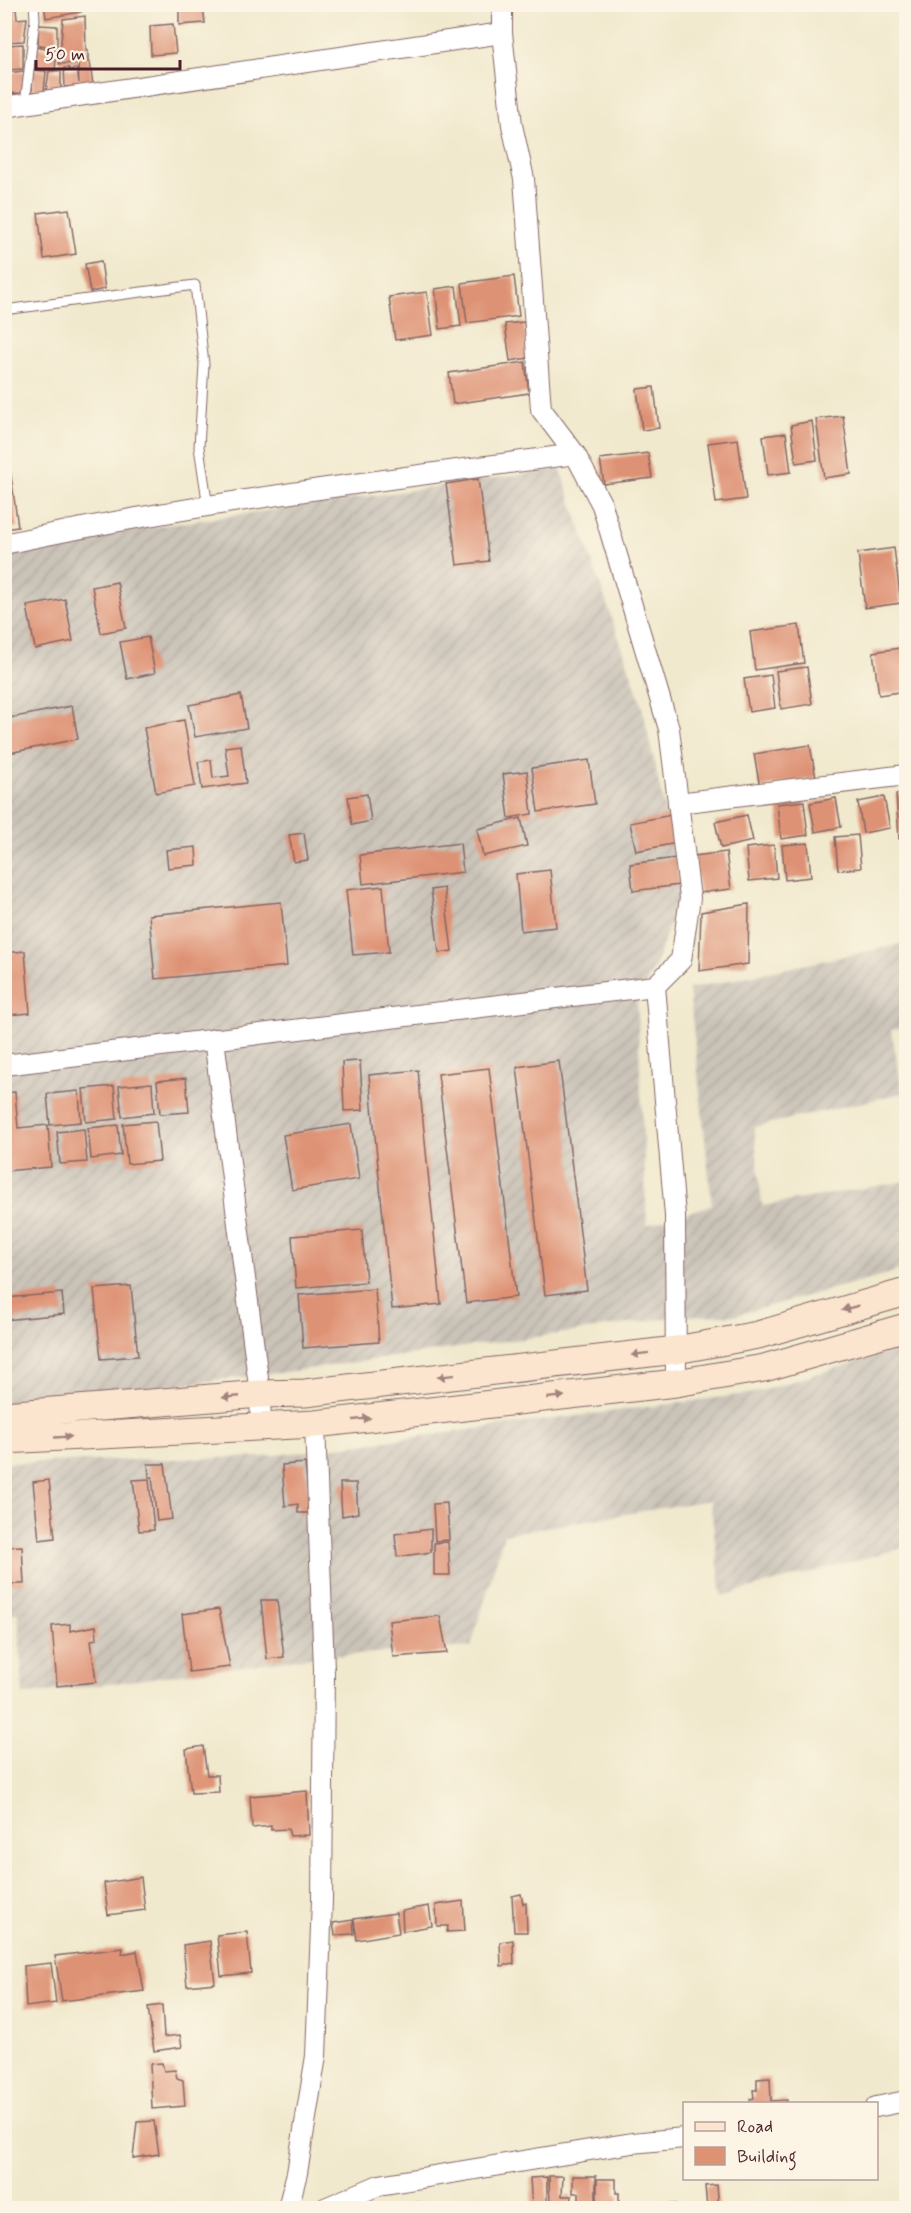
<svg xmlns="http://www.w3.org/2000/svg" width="911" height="2213" font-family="Mynerve,sans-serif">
  <defs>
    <pattern id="industrial-furrows" width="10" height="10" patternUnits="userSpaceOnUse" patternTransform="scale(1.5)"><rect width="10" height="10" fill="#cac3b8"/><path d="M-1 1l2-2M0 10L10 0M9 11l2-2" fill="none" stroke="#afa79e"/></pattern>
  </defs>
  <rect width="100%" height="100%" fill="#fcf5e5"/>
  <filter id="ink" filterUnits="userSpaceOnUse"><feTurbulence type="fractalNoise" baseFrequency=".0167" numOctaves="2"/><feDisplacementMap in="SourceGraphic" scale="12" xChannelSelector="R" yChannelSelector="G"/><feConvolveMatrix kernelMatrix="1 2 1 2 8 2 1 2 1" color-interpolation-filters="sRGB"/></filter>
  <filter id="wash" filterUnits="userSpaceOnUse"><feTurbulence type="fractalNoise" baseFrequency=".008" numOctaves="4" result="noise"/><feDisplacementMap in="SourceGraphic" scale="24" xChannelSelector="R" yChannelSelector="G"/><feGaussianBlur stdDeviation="1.35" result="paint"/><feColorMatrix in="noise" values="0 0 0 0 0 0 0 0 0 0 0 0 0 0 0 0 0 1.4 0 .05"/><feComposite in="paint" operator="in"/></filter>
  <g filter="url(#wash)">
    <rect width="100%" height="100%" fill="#f1e9cd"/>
    <!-- industrial -->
    <g fill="url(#industrial-furrows)">
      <polygon points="560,469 641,702 682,889 655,966 637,1002 647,1225 712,1205 689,989 906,943 906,1027 891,1030 903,1093 754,1127 762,1206 906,1181 906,1269 736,1315 684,1316 286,1372 5,1405 4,548"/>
      <polygon points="906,1347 906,1547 722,1596 710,1500 504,1534 471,1647 310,1657 23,1695 18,1613 5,1614 5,1463 261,1457 754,1393"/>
    </g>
    <g id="blocks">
      <!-- building -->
      <g fill="#de9274">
        <polygon points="44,4 79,4 81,12 46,18"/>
        <polygon points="203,6 205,23 179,25 179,7"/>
        <polygon points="16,9 17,19 27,18 24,41 4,42 4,10"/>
        <polygon points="85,16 86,51 88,51 88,62 90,62 93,85 65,87 64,68 69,68 69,70 77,69 79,83 78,63 59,64 63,19"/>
        <polygon points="173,24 176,53 151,55 150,26"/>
        <polygon points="38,25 57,26 57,47 38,45"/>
        <polygon points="23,44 23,69 7,70 9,54 4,54 4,45"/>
        <polygon points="36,47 57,51 55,70 34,69"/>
        <polygon points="33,70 46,71 44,92 32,92"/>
        <polygon points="24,71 22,93 4,94 4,73"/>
        <polygon points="49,71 61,71 61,90 46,92"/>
        <polygon points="69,209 76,254 44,259 38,213"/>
        <polygon points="101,261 105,289 90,292 85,264"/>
        <polygon points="514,276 519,316 467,323 462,283"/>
        <polygon points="456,286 461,326 440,329 435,289"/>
        <polygon points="427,292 433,335 395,340 389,297"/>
        <polygon points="524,322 529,358 510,361 505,324"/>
        <polygon points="525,362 529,393 453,404 449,373"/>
        <polygon points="654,387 659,428 642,430 637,389"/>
        <polygon points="843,416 851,474 824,478 816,419"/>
        <polygon points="812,421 817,460 796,463 791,425"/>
        <polygon points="786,433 791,472 768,475 763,436"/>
        <polygon points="738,439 746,499 716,503 708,443"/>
        <polygon points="648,453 652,478 604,484 600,459"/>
        <polygon points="9,461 18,527 4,529 4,462"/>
        <polygon points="478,479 489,561 457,565 446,484"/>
        <polygon points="894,548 901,603 865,608 858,553"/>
        <polygon points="117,582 126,628 101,633 92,587"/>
        <polygon points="65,599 73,641 35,649 27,606"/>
        <polygon points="799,625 804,663 755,670 750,632"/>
        <polygon points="148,637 155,673 127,679 120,642"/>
        <polygon points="906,647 906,691 879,695 873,652"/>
        <polygon points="807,667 812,704 781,709 776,671"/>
        <polygon points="771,675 775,708 749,712 744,679"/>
        <polygon points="241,695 247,728 195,737 189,705"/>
        <polygon points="72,706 78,739 4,754 4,719"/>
        <polygon points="184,720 195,786 156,793 144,728"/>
        <polygon points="241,745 246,783 202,789 198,762 211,760 213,778 229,776 225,747"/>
        <polygon points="810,745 816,778 760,788 754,754"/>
        <polygon points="589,760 595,804 538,812 532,768"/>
        <polygon points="527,771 532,814 509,818 503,774"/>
        <polygon points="367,794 371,821 352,825 348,797"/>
        <polygon points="896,794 906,794 906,839 899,839"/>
        <polygon points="884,797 890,828 863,833 858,802"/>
        <polygon points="836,798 841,827 815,832 810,803"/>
        <polygon points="804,801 808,835 781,839 777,804"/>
        <polygon points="671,815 677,843 636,851 630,823"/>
        <polygon points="747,815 753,841 721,848 715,822"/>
        <polygon points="521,818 527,846 483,856 477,829"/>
        <polygon points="304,833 308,860 294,862 289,835"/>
        <polygon points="858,835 861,868 838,870 835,837"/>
        <polygon points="460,843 463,872 363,884 360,855"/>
        <polygon points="808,843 811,877 785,880 782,845"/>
        <polygon points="774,845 777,878 749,881 746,848"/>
        <polygon points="196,847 197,865 168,868 166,850"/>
        <polygon points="726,852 731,889 699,893 694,856"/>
        <polygon points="676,858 679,885 633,891 630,864"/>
        <polygon points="550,870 556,927 521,931 516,874"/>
        <polygon points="383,886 389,952 353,955 346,890"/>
        <polygon points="444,888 452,951 439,953 431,890"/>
        <polygon points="281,902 287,966 155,979 149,915"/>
        <polygon points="749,904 748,964 699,971 701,912"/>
        <polygon points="25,951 30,1013 8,1015 4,953"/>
        <polygon points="360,1061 363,1110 344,1111 342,1062"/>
        <polygon points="559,1061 587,1290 545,1295 517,1067"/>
        <polygon points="489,1068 516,1297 466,1303 438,1074"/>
        <polygon points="418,1070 441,1304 392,1309 369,1075"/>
        <polygon points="186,1078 189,1112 160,1114 157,1081"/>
        <polygon points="152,1083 154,1113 122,1117 119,1086"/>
        <polygon points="114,1086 117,1119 86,1122 83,1089"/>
        <polygon points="79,1091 81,1122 50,1125 47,1094"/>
        <polygon points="15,1092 18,1128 48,1125 51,1167 4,1171 4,1093"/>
        <polygon points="156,1121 160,1161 127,1164 123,1124"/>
        <polygon points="351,1124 359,1179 292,1190 283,1135"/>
        <polygon points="118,1125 121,1155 91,1159 88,1128"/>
        <polygon points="84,1129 87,1162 60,1164 57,1132"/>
        <polygon points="362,1230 366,1282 296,1288 292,1236"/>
        <polygon points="131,1286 138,1356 101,1359 94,1289"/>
        <polygon points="375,1289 379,1342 303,1348 299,1295"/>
        <polygon points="62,1293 64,1314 5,1320 5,1298"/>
        <polygon points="305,1463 310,1513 298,1513 298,1504 285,1506 282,1465"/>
        <polygon points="148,1464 165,1464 172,1519 157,1521 152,1477 149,1477"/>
        <polygon points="149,1479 154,1530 139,1531 133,1480"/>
        <polygon points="49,1480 55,1538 39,1540 33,1482"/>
        <polygon points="340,1483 356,1483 358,1513 342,1516"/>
        <polygon points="447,1503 449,1540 435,1541 433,1504"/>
        <polygon points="431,1529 431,1552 397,1557 395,1534"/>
        <polygon points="448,1542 450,1575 434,1575 434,1543"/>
        <polygon points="22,1546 24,1584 4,1584 4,1547"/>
        <polygon points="261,1600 277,1600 284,1657 267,1659"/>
        <polygon points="219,1609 230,1667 189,1672 182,1614"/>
        <polygon points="440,1616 447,1653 393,1657 389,1621"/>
        <polygon points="70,1624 70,1631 96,1626 97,1639 91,1640 96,1682 57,1686 52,1626"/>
        <polygon points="203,1746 207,1775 218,1775 219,1792 191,1793 186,1749"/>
        <polygon points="307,1791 309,1835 290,1836 288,1829 271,1830 271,1826 252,1828 250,1796"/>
        <polygon points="141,1877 145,1910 108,1915 104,1883"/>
        <polygon points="521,1894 523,1904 526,1903 527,1932 514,1932 512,1896"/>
        <polygon points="463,1901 465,1931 447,1932 448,1926 437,1926 436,1905"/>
        <polygon points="429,1906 432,1926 403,1931 402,1911"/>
        <polygon points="396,1913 399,1933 357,1940 354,1919"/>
        <polygon points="353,1920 354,1934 335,1935 333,1923"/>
        <polygon points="247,1932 251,1973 221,1976 217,1935"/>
        <polygon points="513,1940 514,1964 501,1966 500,1942"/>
        <polygon points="210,1941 215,1983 187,1986 183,1945"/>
        <polygon points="123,1948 122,1954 137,1951 144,1991 62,2001 55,1956"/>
        <polygon points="51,1963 56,2003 26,2007 24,1966"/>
        <polygon points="162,2005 164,2037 180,2035 182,2047 154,2051 148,2007"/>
        <polygon points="162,2063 164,2071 175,2070 177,2078 183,2080 185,2106 152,2109 150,2064"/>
        <polygon points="770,2078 771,2101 787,2100 787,2104 751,2104 750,2099 754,2098 753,2090 757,2090 757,2079"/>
        <polygon points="154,2121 159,2154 133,2158 137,2122"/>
        <polygon points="549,2176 563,2176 562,2196 572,2196 571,2208 550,2208"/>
        <polygon points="573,2176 596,2176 596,2208 574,2208 574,2203 579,2202 579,2193 573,2193"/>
        <polygon points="547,2177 547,2208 532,2208 530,2178"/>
        <polygon points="597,2179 616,2179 616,2193 619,2193 619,2208 597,2208"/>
        <polygon points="717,2185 719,2208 707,2208 705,2186"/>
        <polygon points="417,2203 418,2208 404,2208 403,2206"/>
        <polygon points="676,2204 676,2208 648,2208 649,2205"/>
      </g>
    </g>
  </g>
  <g filter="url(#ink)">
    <use href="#blocks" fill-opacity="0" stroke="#846664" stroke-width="1.5"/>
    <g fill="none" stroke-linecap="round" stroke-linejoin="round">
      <defs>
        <g id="service">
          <polyline points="25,104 35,19 34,4"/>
          <polyline points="4,310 195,285 204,364 199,447 208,507"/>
        </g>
        <g id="minor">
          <polyline points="4,107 502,33"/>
          <path d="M4,544C193,503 385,480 575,454"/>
          <polyline points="678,803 906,775"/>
          <polyline points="655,986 675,1215 676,1383"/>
          <polyline points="214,1039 260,1394 261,1426"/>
          <polyline points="4,1065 655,986 681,960 690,898 669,729 602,505 575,454 541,409 524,179 512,125 502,33 502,4"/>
          <polyline points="876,2107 906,2101"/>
          <polyline points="288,2208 297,2173 316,2056 322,1900 324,1670 315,1424"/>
          <polyline points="325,2208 379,2185 632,2143 684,2138"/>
        </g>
        <g id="secondary">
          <polyline points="4,1415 260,1394 305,1393 676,1350 758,1335 906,1292"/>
          <polyline points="4,1440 315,1424 676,1383 764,1368 906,1327"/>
        </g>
      </defs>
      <!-- service casing -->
      <use href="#service" stroke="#846664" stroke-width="11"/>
      <!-- minor casing -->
      <use href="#minor" stroke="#846664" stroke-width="22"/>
      <!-- secondary casing -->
      <use href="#secondary" stroke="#846664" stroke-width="29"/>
      <!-- service -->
      <use href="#service" stroke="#fff" stroke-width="9"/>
      <!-- minor -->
      <use href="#minor" stroke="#fff" stroke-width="20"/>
      <!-- secondary -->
      <use href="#secondary" stroke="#fbe5cf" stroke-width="27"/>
    </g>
    <!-- one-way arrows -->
    <defs><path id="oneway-solid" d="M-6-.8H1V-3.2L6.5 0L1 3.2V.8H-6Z" transform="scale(1.5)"/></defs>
    <g fill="#a2827d">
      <use href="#oneway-solid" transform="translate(850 1308) rotate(164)"/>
      <use href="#oneway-solid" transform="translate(640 1354) rotate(173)"/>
      <use href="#oneway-solid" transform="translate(446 1376) rotate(173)"/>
      <use href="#oneway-solid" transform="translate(231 1397) rotate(175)"/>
      <use href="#oneway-solid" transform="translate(556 1397) rotate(-6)"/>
      <use href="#oneway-solid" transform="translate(362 1419) rotate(-6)"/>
      <use href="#oneway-solid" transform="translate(63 1437) rotate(-3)"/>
    </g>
  </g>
  <!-- margin -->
  <rect width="911" height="2213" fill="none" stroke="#fcf5e5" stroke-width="24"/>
  <!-- legend -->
  <rect x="683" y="2102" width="195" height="78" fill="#fcf5e5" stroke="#b59f9b" stroke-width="1.5"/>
  <rect x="695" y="2122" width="30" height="9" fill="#fbe5cf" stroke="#b59f9b" stroke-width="1.5"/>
  <text x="737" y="2132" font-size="18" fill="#4a1f2b">Road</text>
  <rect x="695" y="2147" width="30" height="18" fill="#de9274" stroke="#b59f9b" stroke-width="1.5"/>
  <text x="737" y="2162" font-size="18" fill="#4a1f2b">Building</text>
  <!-- scale -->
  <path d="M36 60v9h144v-9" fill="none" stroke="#4a1f2b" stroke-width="3"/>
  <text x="45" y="60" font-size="18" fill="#4a1f2b" stroke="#fcf5e5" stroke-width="4.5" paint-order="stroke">50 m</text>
</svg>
